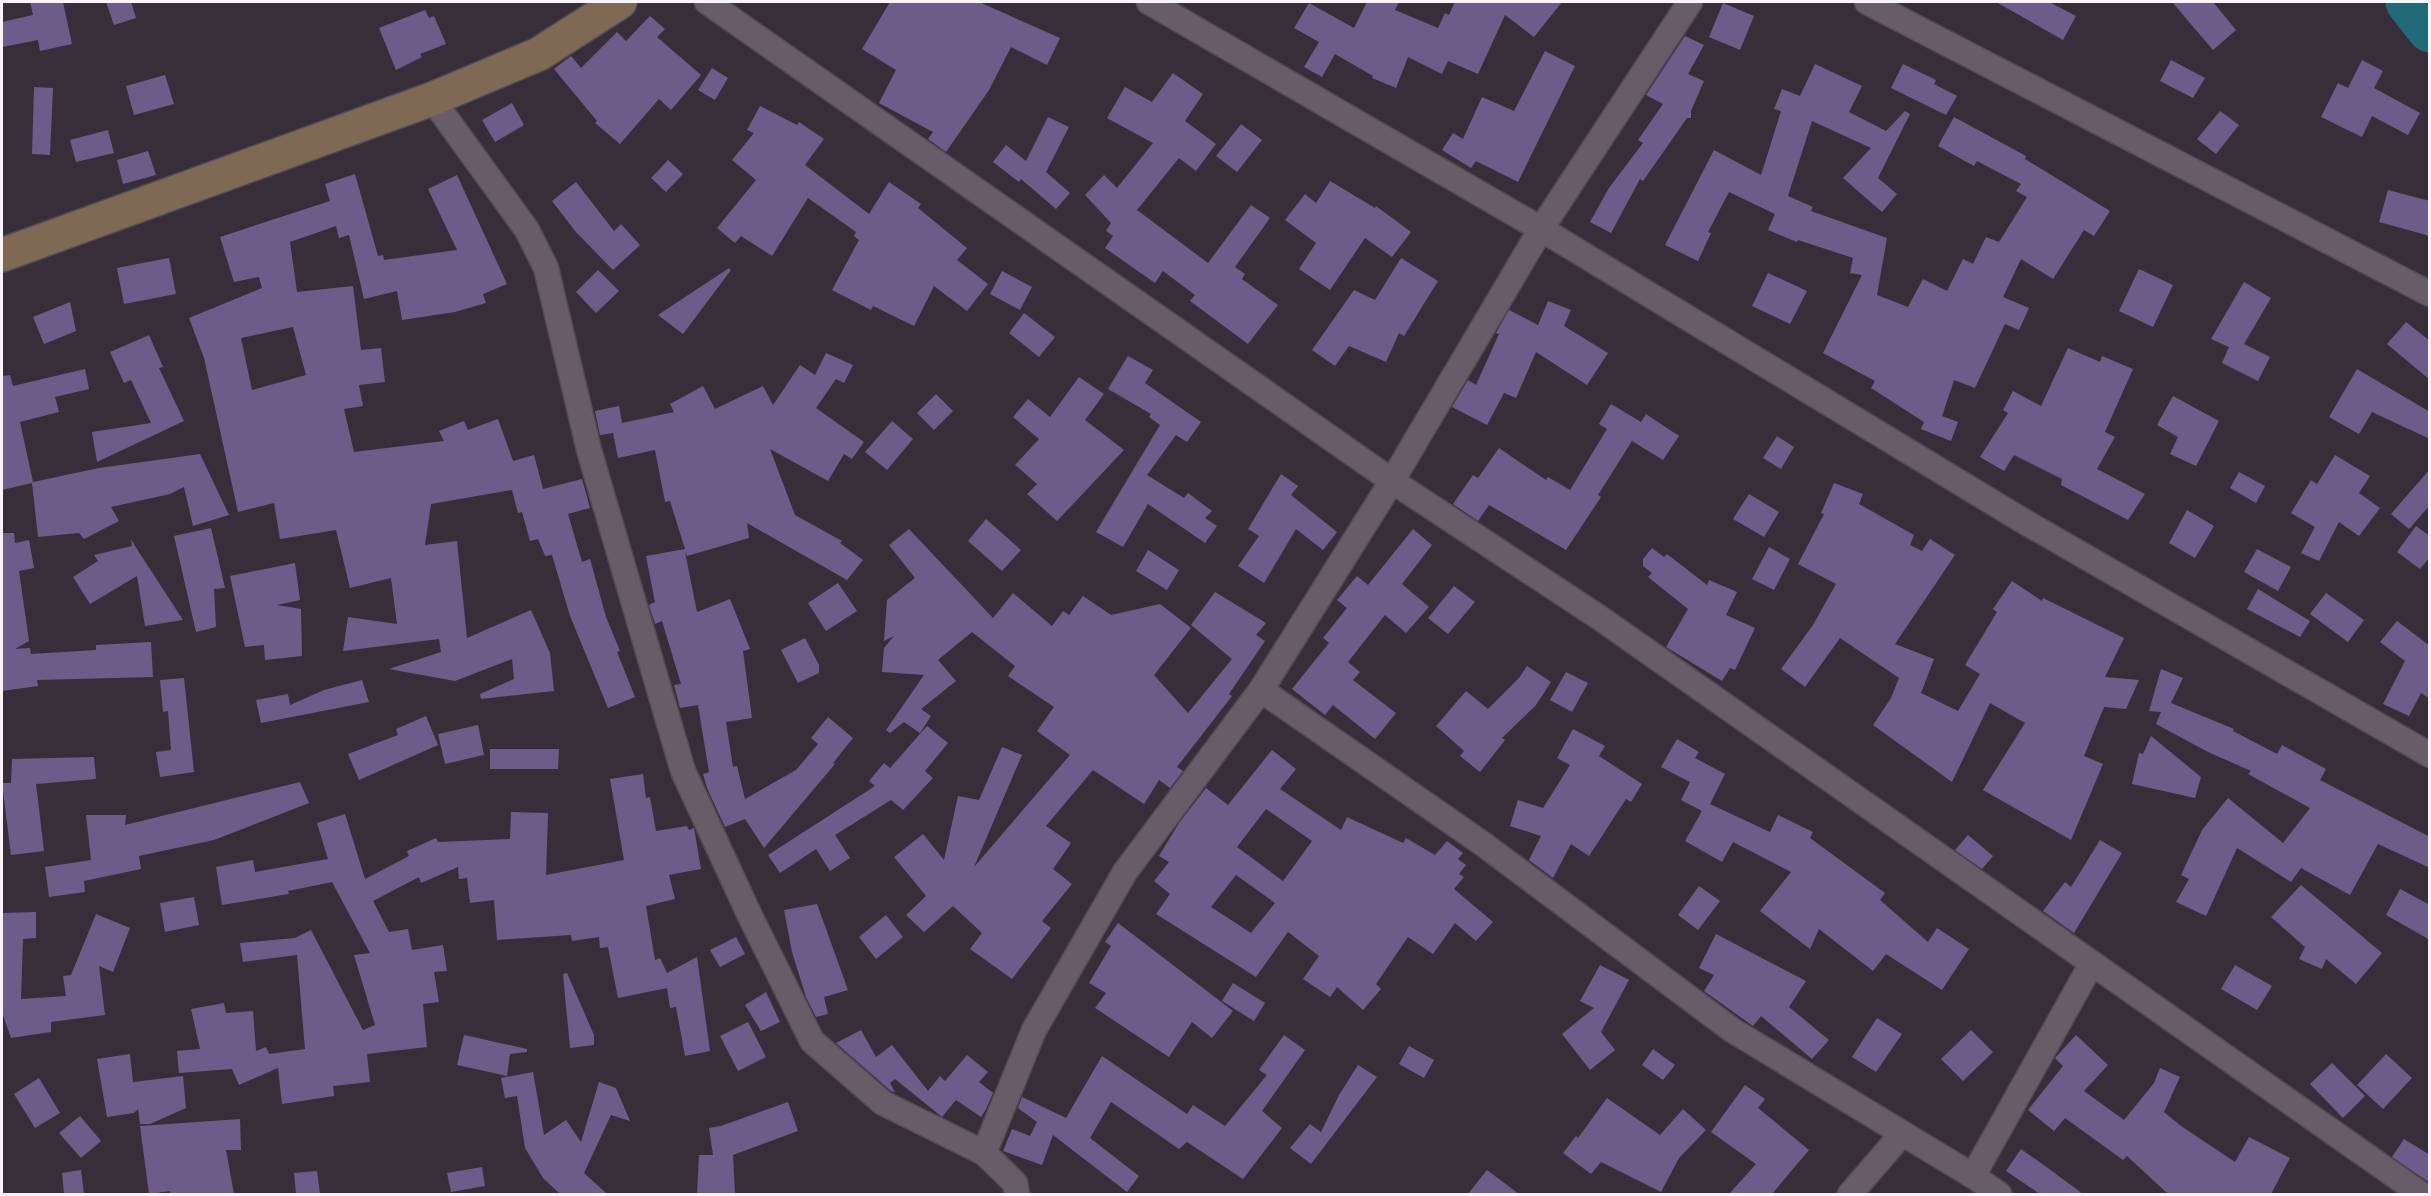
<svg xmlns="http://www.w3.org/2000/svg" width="2431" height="1196" font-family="'PT Sans Narrow',sans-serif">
  <rect width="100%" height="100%" fill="#382e39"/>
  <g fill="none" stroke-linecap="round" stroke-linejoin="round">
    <!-- river -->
    <polyline stroke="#206b77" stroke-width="45" points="2408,2 2430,30"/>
  </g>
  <!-- building -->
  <g fill="#6d5c89" fill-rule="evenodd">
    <polygon points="30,2 63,2 72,44 40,51 38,40 2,47 2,22 33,15"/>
    <polygon points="106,2 131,2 136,18 114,25"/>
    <polygon points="890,2 979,2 1060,38 1047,65 1011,47 989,90 946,152 928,139 933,132 879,103 896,70 862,49"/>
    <polygon points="1367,2 1399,2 1395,10 1438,28 1445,13 1449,15 1455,2 1562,2 1534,37 1505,15 1478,74 1448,61 1442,74 1408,57 1396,88 1372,78 1373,76 1335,54 1322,77 1304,67 1319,42 1294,28 1309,3 1354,28"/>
    <polygon points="1996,2 2049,2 2076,16 2063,40"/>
    <polygon points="2172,2 2213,2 2236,30 2213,50"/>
    <polygon points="1723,3 1754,16 1740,50 1709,37"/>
    <polygon points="425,10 429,18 434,16 446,44 420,54 422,57 396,70 379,28"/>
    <polygon points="650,16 665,29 657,37 701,75 671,110 659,99 620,144 595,123 597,121 554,69 571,56 581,68 617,32 626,41"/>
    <polygon points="1685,36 1704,45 1688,74 1704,81 1691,111 1691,118 1687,118 1643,181 1640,179 1611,233 1590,222 1609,188 1643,143 1638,140 1663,104 1646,95"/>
    <polygon points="1545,51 1575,66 1518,182 1476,161 1471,168 1442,150 1453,133 1463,139 1482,97 1514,111"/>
    <polygon points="2171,60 2205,78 2193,98 2160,81"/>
    <polygon points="2362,60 2383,71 2374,88 2420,113 2408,135 2372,116 2362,137 2321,117 2338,83 2348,88"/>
    <polygon points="1815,64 1862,86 1849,112 1886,131 1905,111 1910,114 1878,178 1897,194 1882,212 1843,178 1871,148 1812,121 1788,196 1813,207 1811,211 1887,238 1877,295 1908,307 1923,279 1947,291 1963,259 1973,264 1986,237 1999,242 2027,197 2016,191 2021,184 1977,161 1974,166 1938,146 1954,117 2026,156 2025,159 2110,211 2094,236 2084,230 2053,279 2021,259 2003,297 2029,308 2019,330 2005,324 1975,388 1954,380 1942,416 1958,422 1951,441 1921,429 1924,422 1871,388 1875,381 1823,353 1862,275 1850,273 1853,258 1798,240 1797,242 1768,230 1775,214 1729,192 1708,232 1711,233 1698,261 1665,245 1714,150 1761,175 1781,111 1774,109 1782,89 1800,96"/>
    <polygon points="1903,64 1936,80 1934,84 1957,96 1946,115 1891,88"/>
    <polygon points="712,68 728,78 715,100 698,90"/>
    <polygon points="1173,73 1203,94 1185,121 1216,144 1196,171 1179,158 1137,210 1208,263 1251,205 1270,218 1235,267 1245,274 1242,279 1278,305 1248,344 1190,301 1195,295 1163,271 1155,283 1105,248 1113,236 1106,231 1111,223 1085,195 1104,175 1117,188 1153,143 1107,118 1125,87 1152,102"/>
    <polygon points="165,75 174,104 134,115 126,86"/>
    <polygon points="34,87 53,88 50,155 32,154"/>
    <polygon points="512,103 524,125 495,142 482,120"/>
    <polygon points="760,106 797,125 799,122 824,139 805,165 869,214 889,182 921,204 918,208 967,248 957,260 988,284 967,311 934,286 914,326 873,306 871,310 832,290 859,240 854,236 856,232 808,198 772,256 741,236 735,243 717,228 756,180 732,160 754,133 747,130"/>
    <polygon points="2220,111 2239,125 2216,154 2197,139"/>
    <polygon points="1048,117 1069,127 1046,172 1070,193 1056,209 1021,179 1019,182 993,162 1006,145 1026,161"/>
    <polygon points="1241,124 1262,140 1237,172 1216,156"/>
    <polygon points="108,130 114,153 76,162 70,140"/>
    <polygon points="148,151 156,175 123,184 117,160"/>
    <polygon points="668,160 683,174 666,192 651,178"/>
    <path d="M355,174L378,256L383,255L384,260L457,250L428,189L457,175L507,284L483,294L486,303L455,312L402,320L397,291L364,299L349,235L339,238L336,226L290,242L297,292L353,286L361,350L381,348L385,382L359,385L363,406L344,409L354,452L444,441L439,431L464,421L468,430L498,419L513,461L534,455L543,489L582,479L590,508L568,514L582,562L590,559L606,617L620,651L617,652L635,697L608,708L570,616L552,555L545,556L538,539L530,541L522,512L518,513L512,490L431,504L425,545L457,541L467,638L531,610L550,653L554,691L481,699L480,694L514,679L512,659L455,681L389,669L441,652L439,639L343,651L348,617L397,624L391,578L350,588L336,530L280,539L274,503L238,512L204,358L189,318L262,288L259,277L234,282L220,237L330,201L325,184ZM293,327L306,375L252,390L241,338Z"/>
    <polygon points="1330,181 1375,208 1376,206 1411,232 1392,257 1365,238 1330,290 1299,269 1316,243 1285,220 1305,194 1316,203"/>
    <polygon points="576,182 614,231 621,224 640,245 613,270 575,231 552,201"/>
    <polygon points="2388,190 2430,201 2430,236 2379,222"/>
    <polygon points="169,258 176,294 124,304 117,268"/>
    <polygon points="1401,258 1438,281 1404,336 1399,333 1386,362 1349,346 1335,366 1312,350 1354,290 1375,300"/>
    <polygon points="729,268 731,270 683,334 658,315"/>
    <polygon points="2139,269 2173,285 2153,327 2119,311"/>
    <polygon points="598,270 619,291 596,313 576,292"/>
    <polygon points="1002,271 1032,287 1020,310 990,294"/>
    <polygon points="1768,273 1807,291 1790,324 1752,306"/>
    <polygon points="2244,282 2271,298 2244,344 2270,357 2258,381 2222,363 2229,347 2211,339"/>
    <polygon points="1548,301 1571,310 1564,326 1608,353 1587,385 1536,352 1516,398 1504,393 1487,425 1452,407 1468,380 1476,385 1499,334 1496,333 1509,310 1538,325"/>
    <polygon points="70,302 76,331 44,344 33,317"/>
    <polygon points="1024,313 1055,337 1039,357 1009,333"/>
    <polygon points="2406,322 2430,341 2430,380 2387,344"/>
    <polygon points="149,335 163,367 159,368 184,421 97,462 92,432 151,423 131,380 124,383 110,352"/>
    <polygon points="2068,348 2100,362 2102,356 2133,369 2105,432 2115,437 2097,469 2145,494 2128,520 2061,485 2062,479 2014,455 2004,471 1980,457 2008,413 2003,410 2013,391 2041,406"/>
    <polygon points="826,353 853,365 844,383 836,379 816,408 864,442 852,459 844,454 828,481 770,449 795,515 842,541 840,543 863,560 847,580 747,523 749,538 687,556 685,552 697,612 730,599 750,649 743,651 752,718 726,722 733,767 737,766 745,799 796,770 818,744 811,738 828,717 853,738 833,763 835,764 764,848 745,819 725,827 707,788 703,774 709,772 698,705 680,708 674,685 681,684 662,621 655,624 649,605 655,602 646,556 685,549 670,501 665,502 655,450 618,458 613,433 600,435 595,411 619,406 622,423 674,412 670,404 703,386 715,409 763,386 773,405 800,365 815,375"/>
    <polygon points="1128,356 1153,370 1145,383 1201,422 1187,442 1176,435 1147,475 1184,498 1188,493 1212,511 1205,518 1217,526 1205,543 1148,504 1123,547 1096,532 1160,425 1149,417 1151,414 1108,389"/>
    <polygon points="85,369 89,389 55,397 59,412 20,422 33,482 99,468 200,454 229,515 193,526 184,487 170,494 111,507 119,521 84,539 79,533 38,537 32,483 2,490 2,376 10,375 13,386"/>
    <polygon points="2357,369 2430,412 2430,439 2372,412 2359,434 2329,417"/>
    <polygon points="1079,377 1104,394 1085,420 1124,450 1057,521 1027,494 1037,484 1015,465 1039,439 1013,417 1028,399 1050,417"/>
    <polygon points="936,394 953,411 934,430 917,413"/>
    <polygon points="2173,396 2219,421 2196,466 2170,454 2178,437 2157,425"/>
    <polygon points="1611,404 1641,422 1646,414 1679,436 1663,460 1632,441 1598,495 1601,497 1566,550 1489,505 1478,521 1453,504 1473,475 1478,478 1499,448 1546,480 1548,477 1570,490 1607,429 1599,424"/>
    <polygon points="892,421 913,439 887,470 865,452"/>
    <polygon points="1777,436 1794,447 1781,469 1763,458"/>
    <polygon points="2335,455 2370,476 2359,493 2380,508 2359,536 2339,522 2319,561 2301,553 2315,527 2291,513 2311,480 2317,484"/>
    <polygon points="2430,469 2430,505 2409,529 2391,514"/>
    <polygon points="2239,472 2265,486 2256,503 2230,488"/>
    <polygon points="1281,474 1298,486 1291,495 1337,532 1323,550 1296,529 1264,583 1238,566 1259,536 1248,529"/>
    <polygon points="1834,483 1863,494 1859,504 1914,535 1910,545 1922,551 1930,539 1955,555 1895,644 1934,659 1921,693 1958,711 1980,674 1965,665 1997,612 1993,609 2012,581 2042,601 2043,598 2124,638 2105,677 2139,680 2126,709 2104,707 2084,756 2103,764 2071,840 1983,790 2025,723 1990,703 1952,782 1873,725 1891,698 1899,678 1840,638 1805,687 1781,669 1813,625 1836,584 1798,564 1824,514 1821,513"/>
    <polygon points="1749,494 1779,512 1764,537 1733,519"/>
    <polygon points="2187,510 2214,526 2195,558 2169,543"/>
    <polygon points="986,519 1021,550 1002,571 968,541"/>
    <polygon points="2416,526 2430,536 2430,557 2420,569 2397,552"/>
    <polygon points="211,528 225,588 214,589 216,627 196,632 174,536"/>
    <polygon points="909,529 993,618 1013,593 1052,626 1063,611 1069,615 1083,596 1111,615 1160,604 1191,628 1154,675 1188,713 1232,659 1191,625 1215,592 1266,623 1256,635 1265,641 1229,694 1232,696 1177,767 1183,771 1170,788 1159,780 1144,804 1093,770 1046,826 1071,843 1053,869 1072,884 1042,921 1051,928 1012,979 970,949 982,933 953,906 924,932 906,915 926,896 894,857 923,834 944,860 958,796 979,800 1002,747 1022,755 974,867 1070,755 1037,731 1054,707 1008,676 1015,666 972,632 938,660 956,681 921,709 931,716 920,733 904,722 890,733 886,730 924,675 882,672 884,648 894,636 884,641 887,600 915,578 889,545"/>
    <polygon points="1413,529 1432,545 1402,584 1429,607 1406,633 1385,615 1348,662 1360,672 1353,680 1396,713 1375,739 1333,705 1325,715 1292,689 1329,643 1323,638 1347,608 1337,600 1357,576 1368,585"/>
    <polygon points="2,533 14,533 15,543 29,540 34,568 19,571 29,641 15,649 30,648 31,654 96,650 96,645 151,642 153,677 37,680 38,686 2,691"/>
    <polygon points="131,539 135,546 183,620 145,626 137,576 90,604 73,577 98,561 94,555 132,546"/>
    <polygon points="1769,547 1790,559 1774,590 1752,579"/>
    <polygon points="1652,548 1664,557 1667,554 1707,585 1709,580 1737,592 1726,615 1755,628 1735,670 1730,668 1722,681 1666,647 1688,609 1648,577 1652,573 1643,566 1643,559"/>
    <polygon points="2257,549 2291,567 2278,591 2244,572"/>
    <polygon points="1148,550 1179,570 1167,590 1136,571"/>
    <polygon points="295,563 300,600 277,605 301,609 302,656 265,660 264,645 245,647 230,576"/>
    <polygon points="838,583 857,611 826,631 808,603"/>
    <polygon points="1454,586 1475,602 1448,634 1428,618"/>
    <polygon points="2258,589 2310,621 2300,637 2247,609"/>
    <polygon points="2326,593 2364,620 2348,642 2310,614"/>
    <polygon points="2397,621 2430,646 2430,699 2421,693 2409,716 2383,704 2405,661 2380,642"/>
    <polygon points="805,638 819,665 819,673 798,683 781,650"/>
    <polygon points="1527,666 1551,682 1536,705 1502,738 1505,740 1480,772 1460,756 1464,751 1436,726 1466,691 1488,709 1519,678"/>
    <polygon points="2161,669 2183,678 2171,703 2234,729 2233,731 2277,754 2282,745 2326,769 2320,780 2430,837 2430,868 2378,844 2350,895 2301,868 2291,882 2237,848 2206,916 2176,902 2189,879 2181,875 2202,830 2228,798 2283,843 2310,808 2248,774 2251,771 2208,752 2156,724 2161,712 2149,711"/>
    <polygon points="1566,672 1588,683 1572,712 1550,700"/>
    <polygon points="184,678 194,772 160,777 156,752 171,750 168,711 163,712 160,680"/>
    <polygon points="362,680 369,702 261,723 256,700 288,694 290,705 324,690"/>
    <polygon points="426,716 438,745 359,780 348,754 398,735 396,729"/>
    <polygon points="478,725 484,755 445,764 438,734"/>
    <polygon points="927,726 948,743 925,771 933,778 903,810 891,800 835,835 850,858 830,871 816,849 780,873 768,855 875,786 869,781 884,763 890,768"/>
    <polygon points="1573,729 1605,746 1599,756 1642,784 1631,802 1626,799 1589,856 1571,844 1553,878 1529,860 1541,836 1510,826 1518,800 1543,808 1570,765 1557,758"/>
    <polygon points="2151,736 2201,777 2195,798 2132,784 2139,753 2143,754"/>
    <polygon points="1677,739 1699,752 1695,758 1725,774 1710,804 1770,832 1778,815 1813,832 1810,838 1885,893 1880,900 1928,942 1937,928 1969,949 1942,990 1886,954 1873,971 1819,929 1810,949 1760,911 1791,872 1733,842 1722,862 1685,841 1702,811 1681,800 1690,782 1661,767"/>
    <polygon points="490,749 559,749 558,769 490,769"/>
    <path d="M1272,750L1296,769L1280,789L1341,830L1347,817L1403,843L1406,838L1435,855L1447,841L1463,853L1458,859L1466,865L1459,874L1464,877L1454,889L1493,922L1476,941L1455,923L1433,954L1408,937L1376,984L1381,989L1363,1010L1337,987L1330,997L1303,979L1319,956L1288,932L1256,977L1156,914L1170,894L1154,881L1169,862L1159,856L1179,823L1206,788L1228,805ZM1266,809L1312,841L1283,881L1237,847ZM1236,875L1275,903L1251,933L1211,907Z"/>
    <polygon points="94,757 96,779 36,784 44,851 11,855 2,783 11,783 12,759"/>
    <polygon points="643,774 646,798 650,797 656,831 687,826 689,830 694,828 701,869 669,875 675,899 646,906 655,960 660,958 667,973 697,957 710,1051 685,1056 676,1007 670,1008 667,988 618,998 608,947 600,948 599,937 572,941 571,935 497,940 494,900 470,903 467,878 459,879 458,867 421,883 419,877 373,901 389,932 408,929 412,950 443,945 447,971 434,972 439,1002 423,1004 427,1047 367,1054 370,1082 333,1086 334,1096 282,1104 278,1068 239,1085 232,1069 179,1073 177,1051 200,1049 191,1009 224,1003 226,1013 253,1011 256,1051 266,1047 269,1054 305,1049 297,955 243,962 240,943 295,938 311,930 363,1030 375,1025 354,955 370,953 332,882 288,891 289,894 222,905 216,867 253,860 255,872 328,859 317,823 345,814 365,879 409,856 407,851 436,838 438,842 510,839 511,812 548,813 546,875 624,860 610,779"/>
    <polygon points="300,782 309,803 214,840 139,856 141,869 84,881 85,892 49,897 45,867 91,860 86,815 126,815 125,825"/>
    <polygon points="1968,835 1993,856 1982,869 1955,850"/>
    <polygon points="2100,840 2122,853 2074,933 2043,911 2065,882 2071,887"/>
    <polygon points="2301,885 2382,953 2356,984 2326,959 2322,969 2299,959 2305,947 2271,917"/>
    <polygon points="1699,886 1720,901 1698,930 1678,915"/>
    <polygon points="2400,889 2430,905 2430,940 2386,915"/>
    <polygon points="194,897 199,925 165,932 160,903"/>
    <polygon points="817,904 848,990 824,997 828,1014 816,1017 806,997 792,952 784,910"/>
    <polygon points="36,912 36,938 23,939 21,999 66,996 63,976 71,975 96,914 130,928 113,972 99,966 105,1015 51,1022 51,1032 11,1038 2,1012 2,913"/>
    <polygon points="886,915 903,937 876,959 859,937"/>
    <polygon points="1118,923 1233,1011 1212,1038 1192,1022 1169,1057 1095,1008 1106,993 1089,983 1111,946 1105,942"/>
    <polygon points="1716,934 1806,981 1789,1007 1829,1040 1812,1059 1761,1016 1753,1026 1704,991 1714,975 1699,968"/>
    <polygon points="736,937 745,954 720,967 710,950"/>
    <polygon points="1600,965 1629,980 1601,1032 1615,1050 1590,1070 1562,1034 1594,1008 1580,1001"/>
    <polygon points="2235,965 2272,986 2257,1010 2221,989"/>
    <polygon points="567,973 594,1035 594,1045 570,1048 563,974"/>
    <polygon points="1233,983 1265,1003 1254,1021 1222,1001"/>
    <polygon points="766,992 780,1022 761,1031 745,1005"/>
    <polygon points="1877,1018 1902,1034 1876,1072 1852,1057"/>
    <polygon points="748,1022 766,1057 738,1071 720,1036"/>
    <polygon points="861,1030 876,1057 892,1045 928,1091 940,1076 945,1081 967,1055 988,1072 979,1082 993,1093 986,1109 981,1117 956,1100 942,1117 895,1079 890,1083 895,1092 891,1091 836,1043"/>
    <polygon points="1971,1030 1993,1052 1963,1081 1941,1059"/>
    <polygon points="464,1035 527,1049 527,1052 510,1054 507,1076 457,1065"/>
    <polygon points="1284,1035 1305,1050 1262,1111 1282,1128 1243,1179 1187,1142 1179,1149 1111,1102 1090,1138 1139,1176 1127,1192 1053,1135 1042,1165 1003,1151 1012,1129 1030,1136 1037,1122 1018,1108 1022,1097 1066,1118 1102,1056 1187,1114 1193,1105 1225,1126 1267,1075 1259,1070"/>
    <polygon points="2076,1035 2108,1065 2084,1091 2124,1120 2154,1083 2160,1068 2180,1077 2164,1112 2181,1126 2235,1162 2249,1137 2290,1158 2271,1194 2168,1194 2127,1156 2123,1160 2065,1118 2054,1131 2028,1110 2063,1066 2055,1058"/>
    <polygon points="1409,1046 1434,1060 1424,1078 1399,1064"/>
    <polygon points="1653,1049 1675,1065 1663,1080 1642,1065"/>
    <polygon points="130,1054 133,1082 183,1076 186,1108 150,1124 140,1124 138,1109 134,1113 107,1117 97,1059"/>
    <polygon points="2386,1054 2412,1078 2383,1109 2357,1085"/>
    <polygon points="2332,1063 2365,1096 2343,1118 2310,1084"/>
    <polygon points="1358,1065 1377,1077 1311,1164 1290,1148 1310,1124 1321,1132 1339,1095"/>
    <polygon points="533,1072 544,1135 566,1120 581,1142 599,1082 616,1088 630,1121 611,1115 584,1173 607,1194 560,1194 543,1178 525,1148 517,1096 505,1098 501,1078"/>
    <polygon points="39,1078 60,1113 35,1128 14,1094"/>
    <polygon points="1745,1085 1765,1099 1758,1108 1809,1150 1772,1194 1729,1194 1756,1164 1711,1132"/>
    <polygon points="1607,1098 1660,1135 1683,1109 1706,1130 1679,1158 1661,1192 1601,1162 1591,1174 1563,1153 1576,1136 1578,1138"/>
    <polygon points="788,1102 798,1131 733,1155 735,1194 697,1194 699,1155 713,1155 709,1128 721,1126"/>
    <polygon points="80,1116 101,1141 81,1158 59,1133"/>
    <polygon points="240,1119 241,1150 226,1150 234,1194 170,1194 170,1191 149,1194 140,1126"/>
    <polygon points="2404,1139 2430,1155 2430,1183 2392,1157"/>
    <polygon points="2021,1149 2052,1171 2083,1194 2040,1194 2006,1171"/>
    <polygon points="482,1167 485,1186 451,1192 447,1173"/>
    <polygon points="81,1170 84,1194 64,1194 62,1173"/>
    <polygon points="1487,1170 1519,1194 1468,1194"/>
    <polygon points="317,1171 320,1194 296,1194 294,1173"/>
  </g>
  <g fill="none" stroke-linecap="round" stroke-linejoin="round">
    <defs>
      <g id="minor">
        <polyline points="707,2 1392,481 1600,618 2421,1194"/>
        <polyline points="1149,2 1541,229 2025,522 2430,755"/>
        <polyline points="1867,2 2430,294"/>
        <polyline points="432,99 527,230 546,268 589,450 683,771 750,916 812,1041 883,1103 984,1153 1015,1183 1017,1194"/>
        <polyline points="1261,690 1483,844 1732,1030 1973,1176 1999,1194"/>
        <polyline points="984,1153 1034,1030 1125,872 1261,690 1392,481 1541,229 1690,2"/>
        <polyline points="1973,1176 2092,963"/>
        <polyline points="1850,1194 1902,1134"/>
      </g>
      <polyline id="secondary" points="2,255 432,99 539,54 620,2"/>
    </defs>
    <!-- minor casing -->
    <use href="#minor" stroke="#534b54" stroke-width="27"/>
    <!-- secondary casing -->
    <use href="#secondary" stroke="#534b54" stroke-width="36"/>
    <!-- minor -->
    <use href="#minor" stroke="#675c68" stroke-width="24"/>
    <!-- secondary -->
    <use href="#secondary" stroke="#7e6955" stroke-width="33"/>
  </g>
  <!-- border -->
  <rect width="2431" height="1196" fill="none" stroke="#f9f3fa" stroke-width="6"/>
</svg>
